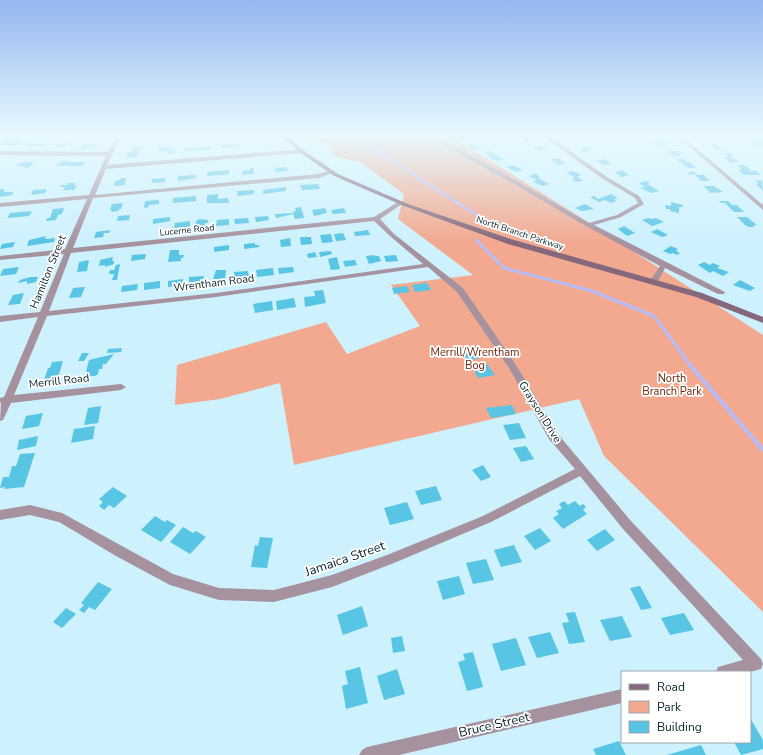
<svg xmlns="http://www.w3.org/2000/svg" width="763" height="755" font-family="'Nunito Sans',sans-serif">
  <rect width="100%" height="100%" fill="#cdf1fd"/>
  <!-- green -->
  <polygon fill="#f2a990" points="305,136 450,136 566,208 763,335 763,612 604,456 579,399 294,465 280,383 220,399 175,405 177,365 326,322 347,354 420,326 391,285 473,275 398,219 404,194 360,162 333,156 327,143 307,138"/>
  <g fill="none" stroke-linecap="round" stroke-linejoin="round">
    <!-- stream-far2 -->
    <polyline stroke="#b6bcf9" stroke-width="2.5" points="354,136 490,224"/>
    <!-- stream-far1 -->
    <polyline stroke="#b6bcf9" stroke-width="3" points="476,240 504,268 592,291 654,316 690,365"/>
    <!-- stream -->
    <polyline stroke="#b6bcf9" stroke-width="4" points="689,364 763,450"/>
  </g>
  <!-- building -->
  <g fill="#59c5e4">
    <polygon points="454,136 461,139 455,141 446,137"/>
    <polygon points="517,136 528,136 532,141 525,142"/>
    <polygon points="565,136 571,136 577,140 570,141 562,137"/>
    <polygon points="652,136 660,136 665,139 667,141 663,141 667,145 658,145 652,141 656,140"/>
    <polygon points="746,138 759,138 763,140 761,141 763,142 763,145 755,145"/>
    <polygon points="17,141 23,141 19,145 0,145 4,142"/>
    <polygon points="29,143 49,143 45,146 25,146"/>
    <polygon points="57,143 69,143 65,147 54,146"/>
    <polygon points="236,143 240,143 240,146 221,149 221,145"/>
    <polygon points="710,143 718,143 719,144 717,144 723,150 716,150"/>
    <polygon points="84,144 98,144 93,149 79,149"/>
    <polygon points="473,144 484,149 474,150 467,146"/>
    <polygon points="214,146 213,147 210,148 210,150 184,151 185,148"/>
    <polygon points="539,146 544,147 547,150 538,151 532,147"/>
    <polygon points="587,146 593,150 584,152 581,149 583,149 580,147"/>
    <polygon points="133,147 143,147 142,150 139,150 136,157 126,158 128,152 131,152"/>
    <polygon points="158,147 174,147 173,150 176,150 175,154 167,154 168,152 157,150"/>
    <polygon points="490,151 494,154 504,159 498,161 487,157 491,156 485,153"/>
    <polygon points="668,151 678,151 681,153 678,153 680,156 673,156"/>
    <polygon points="724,153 731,153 733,155 729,155 739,162 730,163 724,157 728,157"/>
    <polygon points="558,158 565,164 558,165 551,159"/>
    <polygon points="604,159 611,164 605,165 596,161"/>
    <polygon points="676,159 683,159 687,162 690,162 696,168 688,168"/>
    <polygon points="62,161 69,161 68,162 86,162 82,166 56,166"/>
    <polygon points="28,162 35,162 28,168 25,168 26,167 17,166 20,163"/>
    <polygon points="513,165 523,170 516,172 506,167"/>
    <polygon points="737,165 744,165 752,170 748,170 749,171 756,171 761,175 744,175 738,170 742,170"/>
    <polygon points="287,167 288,171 276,172 275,168"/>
    <polygon points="250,168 253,168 254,174 242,175 242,171 250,170"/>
    <polygon points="229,170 229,174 207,176 207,172"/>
    <polygon points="622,170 629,175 621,177 615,172"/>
    <polygon points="573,171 582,175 577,176 583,181 576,182 572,179 575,178 566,172"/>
    <polygon points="688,172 694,172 698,175 704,175 710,181 701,181 694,174 690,175"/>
    <polygon points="535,173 540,177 538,178 549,184 543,186 533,182 537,180 529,176"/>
    <polygon points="196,175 196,178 178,181 178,176"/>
    <polygon points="120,178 126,178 125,185 114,186 115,181 120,180"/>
    <polygon points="165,178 165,182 152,183 152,179"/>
    <polygon points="755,180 763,181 762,182 763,191 756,184 759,184"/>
    <polygon points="647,181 650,183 647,184 659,191 652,193 640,188 645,187 639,183"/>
    <polygon points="67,183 75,183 74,185 77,185 74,190 63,190 65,187 60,187 61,185 67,185"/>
    <polygon points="318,184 320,189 302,190 300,185"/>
    <polygon points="704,186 714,186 723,192 710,193"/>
    <polygon points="286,187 286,191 263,194 263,190"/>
    <polygon points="0,189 4,189 4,192 13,192 12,195 0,197"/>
    <polygon points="47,189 45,193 31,195 33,190"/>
    <polygon points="254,190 254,194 238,196 237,191"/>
    <polygon points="218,194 218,199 228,198 229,203 207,203 207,195"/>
    <polygon points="611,194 618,198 614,199 616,201 611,203 605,200 599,202 590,197 594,196 598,199"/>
    <polygon points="196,196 196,201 173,203 173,198"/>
    <polygon points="159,200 159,204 149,205 149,207 144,208 145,201"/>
    <polygon points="719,201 728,201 732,205 737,205 744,212 734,212 725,203 721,203"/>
    <polygon points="671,202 683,205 683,207 679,207 679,213 670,211 670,209 666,209 665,205 671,206"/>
    <polygon points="123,203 121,209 119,209 118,211 111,212 112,210 110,210 112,204"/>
    <polygon points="585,204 594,209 582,211 575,208"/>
    <polygon points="301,207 304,218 295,219 293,214 276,218 275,214 294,213 293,211 296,211 295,208"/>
    <polygon points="64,208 62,214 58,215 56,220 46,221 47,218 50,218 53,209"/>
    <polygon points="325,208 327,213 314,216 312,210"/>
    <polygon points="344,208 346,213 333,214 331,210"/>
    <polygon points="32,211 29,216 7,218 10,213"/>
    <polygon points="130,215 129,220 117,221 118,216"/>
    <polygon points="268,216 269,220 256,222 255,217"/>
    <polygon points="170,217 170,221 153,224 153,219"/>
    <polygon points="737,217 747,217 757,225 753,225 754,227 749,227 745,225"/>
    <polygon points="248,218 249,223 235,224 234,219"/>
    <polygon points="648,218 651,219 656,218 664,222 652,226 642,220"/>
    <polygon points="199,219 208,220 208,223 205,223 204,227 195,227 196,221"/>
    <polygon points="229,219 229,225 216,226 217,220"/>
    <polygon points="190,221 190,227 174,228 175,223"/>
    <polygon points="624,226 635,233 627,236 618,229"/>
    <polygon points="657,229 668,235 662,237 651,232"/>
    <polygon points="110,230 109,233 104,233 103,237 94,238 96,232"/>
    <polygon points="368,230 370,235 355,236 354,232"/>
    <polygon points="343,233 346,240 336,241 334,234"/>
    <polygon points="331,234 333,242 322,243 320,235"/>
    <polygon points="46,236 45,239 55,238 54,242 27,246 29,240"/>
    <polygon points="300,237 311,237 312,244 301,245"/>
    <polygon points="290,238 291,246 281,247 280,240"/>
    <polygon points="15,242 13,247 0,249 2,244"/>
    <polygon points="255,243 255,245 259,245 259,247 244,249 244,244"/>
    <polygon points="229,245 229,250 214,252 214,247"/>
    <polygon points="671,246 678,249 676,251 680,253 677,255 673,253 670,254 663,251"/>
    <polygon points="170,250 179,250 179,255 184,255 183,258 181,258 181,261 168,262"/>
    <polygon points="331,251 332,254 320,257 319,252"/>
    <polygon points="315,252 317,257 308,258 307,254"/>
    <polygon points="146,254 145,259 131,261 132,255"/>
    <polygon points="375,255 375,256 379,256 381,261 369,264 366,256"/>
    <polygon points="396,255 398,261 386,262 384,256"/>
    <polygon points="113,257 112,261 114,261 114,264 105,267 105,265 99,266 100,260"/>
    <polygon points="337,257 340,269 331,270 328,259"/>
    <polygon points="89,260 87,271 77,272 79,262"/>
    <polygon points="355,260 357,265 345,267 343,261"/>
    <polygon points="704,262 710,265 713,263 720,266 717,268 729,272 723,276 713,271 710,273 698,265"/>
    <polygon points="120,264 117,280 112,280 114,274 109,274 110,270 114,270 116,265"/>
    <polygon points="19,267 16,274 0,276 3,269"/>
    <polygon points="293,267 294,272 279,274 278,268"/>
    <polygon points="273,268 274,275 257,277 256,270"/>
    <polygon points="216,270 226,270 225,280 217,281 217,279 213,279"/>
    <polygon points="248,271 249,277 235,279 234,272"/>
    <polygon points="204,276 203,282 189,284 189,277"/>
    <polygon points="30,277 38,277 36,282 27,284 27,281 18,283 20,280"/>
    <polygon points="183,279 183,285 168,287 168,281"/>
    <polygon points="740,280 755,288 750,291 733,285"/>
    <polygon points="160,281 160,288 144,290 144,283"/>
    <polygon points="427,283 431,290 415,292 412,285"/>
    <polygon points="138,284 137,290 121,292 122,286"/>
    <polygon points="407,286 410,292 394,294 392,288"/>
    <polygon points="85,287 81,297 69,298 73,288"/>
    <polygon points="323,290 326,303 305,307 304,297 315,296 314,291"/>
    <polygon points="24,293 20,304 8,305 13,295"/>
    <polygon points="294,298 296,307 277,310 276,301"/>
    <polygon points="272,301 273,310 255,313 253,304"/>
    <polygon points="476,346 480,354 477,355 480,358 466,361 460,350"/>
    <polygon points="122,348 121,352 107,353 108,349"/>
    <polygon points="82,353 89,353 84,361 78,361"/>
    <polygon points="114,354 106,364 103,364 102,369 99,369 98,374 95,376 85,376 89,360"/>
    <polygon points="63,361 57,381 43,383 48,368 50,368 52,362"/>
    <polygon points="486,363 495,375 478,378 472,365"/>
    <polygon points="512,405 516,414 491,418 486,408"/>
    <polygon points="101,406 98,423 84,425 88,408"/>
    <polygon points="43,413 39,426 22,429 26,416"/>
    <polygon points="519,423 526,438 510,440 503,425"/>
    <polygon points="95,426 93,439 71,443 74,429"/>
    <polygon points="38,436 36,446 17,450 19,440"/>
    <polygon points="526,446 534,459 521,462 513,448"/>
    <polygon points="35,453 24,487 4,489 5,487 0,488 3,477 9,477 12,466 16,466 20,454"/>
    <polygon points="483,465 491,477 481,481 472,470"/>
    <polygon points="436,486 442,500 421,505 415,491"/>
    <polygon points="113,487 127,496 114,508 109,505 104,510 99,506 103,502 99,499"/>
    <polygon points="564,501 568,505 575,501 580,506 583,504 586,507 583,510 587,514 563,529 553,518 559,514 556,511 562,508 559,504"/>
    <polygon points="407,502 414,519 390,525 384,508"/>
    <polygon points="155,516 165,522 167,520 176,525 161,542 141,530"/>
    <polygon points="183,527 193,533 196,531 206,537 190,554 170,542"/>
    <polygon points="540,528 551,541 535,550 524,536"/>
    <polygon points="605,529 615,540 597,551 587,540"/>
    <polygon points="260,537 273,538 267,568 251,567 255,545 258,546"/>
    <polygon points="514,545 522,562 501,567 494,550"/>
    <polygon points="486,559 494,580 473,584 466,563"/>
    <polygon points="459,576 465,594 443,600 437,581"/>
    <polygon points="98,582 112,589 95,610 89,607 84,613 79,610 84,605 81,603"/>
    <polygon points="640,586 652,608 641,610 630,588"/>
    <polygon points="362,606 368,626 343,635 337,615"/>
    <polygon points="66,608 76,614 62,628 53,622"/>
    <polygon points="575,612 585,642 569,644 562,623 569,622 566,613"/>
    <polygon points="684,613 694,630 670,635 661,618"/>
    <polygon points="622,616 632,637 610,641 600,620"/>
    <polygon points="550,632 559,653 537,658 528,637"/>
    <polygon points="402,636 405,651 393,653 391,638"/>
    <polygon points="516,638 526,665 501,671 492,644"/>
    <polygon points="473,652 483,687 467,691 458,662 465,660 463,654"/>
    <polygon points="360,667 368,703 346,709 342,686 348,684 345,671"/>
    <polygon points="397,669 405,694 384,700 377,676"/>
    <polygon points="750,718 763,740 763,749 741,755 734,742 750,742"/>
    <polygon points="619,741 626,755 596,755 593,749"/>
    <polygon points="701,745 706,755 667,755"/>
  </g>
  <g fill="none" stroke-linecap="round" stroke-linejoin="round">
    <!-- street -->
    <g fill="#a6929f" fill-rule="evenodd">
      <path d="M117,136H122L107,165L301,149L304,151L301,153L106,169L95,195L318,174L332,170L335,172L319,178L93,198L73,248L374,217L398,202H402V204L380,219L394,234L463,288L516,365L557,433L631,521L761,659L763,664L761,669L750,672H716L718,667L743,660L623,529L580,476L491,522L394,563L332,587L274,602L219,600L170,585L116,556L59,522L30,515L0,520V510L30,505L62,513L173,574L219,588L274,590L332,575L387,555L483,516L575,469L549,439L509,368L457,292L428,267L216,297L47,316L14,395L121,384L126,387L121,390L11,403L3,420L0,421L1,403L0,402V398L4,397L38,317L0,322V316L40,312L64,254L0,260V256L65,249L87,199L0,207V203L89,195L106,156L0,155V151L107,152ZM374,221L390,236L423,264L216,293L49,311L71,253Z"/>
      <polygon points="427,136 434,136 522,184 589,223 617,215 638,203 635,198 603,179 543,136 549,136 607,177 639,196 644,204 621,217 594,225 725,292 724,294 718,294 665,268 657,283 651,283 650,281 660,266 584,225 518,186"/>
      <polygon points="677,136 682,136 763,205 763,210"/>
      <polygon points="622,689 622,703 399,755 359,755 362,750 367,747"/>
    </g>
    <!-- secondary -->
    <polygon fill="#85687b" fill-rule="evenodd" points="281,136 287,136 303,150 338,174 408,204 514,240 702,293 763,317 763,323 696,297 508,244 404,206 334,176 299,152"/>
  </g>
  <!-- sky -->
  <linearGradient id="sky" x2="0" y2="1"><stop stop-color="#94b7ef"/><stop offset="0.56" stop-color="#e8f9fe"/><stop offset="1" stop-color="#e8f9fe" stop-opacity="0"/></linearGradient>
  <rect width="763" height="242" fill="url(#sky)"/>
  <g text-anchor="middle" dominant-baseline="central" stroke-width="3.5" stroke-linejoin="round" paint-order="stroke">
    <!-- far-street labels -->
    <g font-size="9" fill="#0b242c" stroke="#fff">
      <text transform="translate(187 230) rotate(-6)">Lucerne Road</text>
      <text transform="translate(520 233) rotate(18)">North Branch Parkway</text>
    </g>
    <!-- street labels -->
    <g font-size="11" fill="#0b242c" stroke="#fff">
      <text transform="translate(48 272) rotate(-68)">Hamilton Street</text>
      <text transform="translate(214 283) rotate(-7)">Wrentham Road</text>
      <text transform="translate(59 381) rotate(-6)">Merrill Road</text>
      <text transform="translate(540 412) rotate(58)">Grayson Drive</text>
    </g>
    <!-- park labels -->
    <g font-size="11" fill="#702709" stroke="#fff">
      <text x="475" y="352">Merrill/Wrentham<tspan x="475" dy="13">Bog</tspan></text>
      <text x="672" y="378">North<tspan x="672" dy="13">Branch Park</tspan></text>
    </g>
    <!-- near-street labels -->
    <g font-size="13" fill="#0b242c" stroke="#fff">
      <text transform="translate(345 559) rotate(-19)">Jamaica Street</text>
      <text transform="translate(494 725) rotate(-13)">Bruce Street</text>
    </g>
  </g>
  <!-- legend -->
  <rect x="621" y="671" width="130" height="72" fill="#ffffff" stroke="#9da7ab"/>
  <rect x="629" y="684" width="20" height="6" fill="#85687b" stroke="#9da7ab"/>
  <text x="657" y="691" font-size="12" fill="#0b242c">Road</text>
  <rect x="629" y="701" width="20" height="12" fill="#f2a990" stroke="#9da7ab"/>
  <text x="657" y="711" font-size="12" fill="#0b242c">Park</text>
  <rect x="629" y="721" width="20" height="12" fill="#59c5e4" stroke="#9da7ab"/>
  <text x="657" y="731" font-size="12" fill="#0b242c">Building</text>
</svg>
